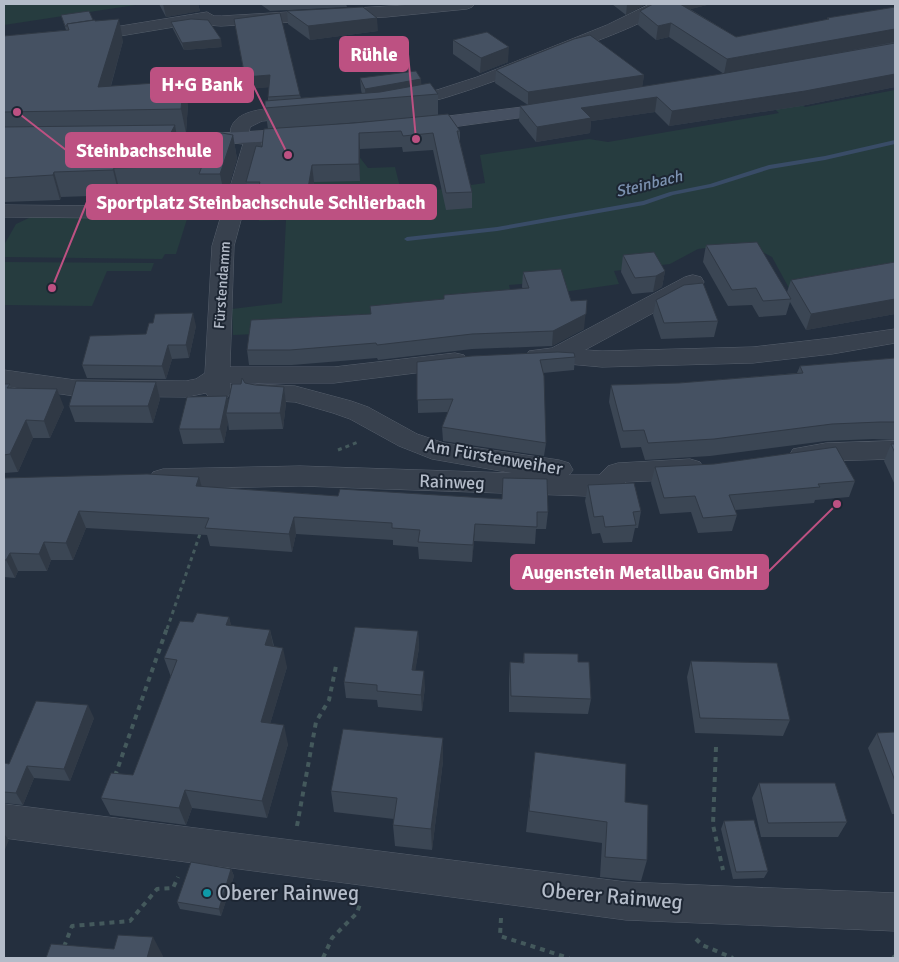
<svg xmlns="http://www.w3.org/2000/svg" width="899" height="962" font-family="Signika,sans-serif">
  <rect width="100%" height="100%" fill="#242f3e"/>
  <!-- green -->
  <g fill="#263c3f">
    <polygon points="4,4 142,4 4,25"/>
    <polygon points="778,88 805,107 895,90 895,275 790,290 772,257 745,243 698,249 670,264 614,271 619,284 563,292 558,281 509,285 513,302 305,332 233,335 232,309 282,303 286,220 259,221 260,211 308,211 314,178 358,155 368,168 395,167 402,195 485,183 480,155 589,139 608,142 779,113 755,91"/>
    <polygon points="33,216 95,217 95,219 106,219 107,217 187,219 176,254 165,254 162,259 4,257 4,245 16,224"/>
    <polygon points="4,262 154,263 151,271 107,271 92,306 4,305"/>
  </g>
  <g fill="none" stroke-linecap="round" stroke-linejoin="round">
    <!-- stream -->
    <polygon fill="#394c67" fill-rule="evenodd" points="895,140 895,144 825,160 770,169 713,187 673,195 644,205 497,231 407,241 404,239 407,237 497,227 643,201 670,192 710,184 769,165 825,156"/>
    <defs>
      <g id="street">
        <polygon points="423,4 475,4 472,7 467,9 386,17 221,26 192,24 84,42 78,40 76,37 78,34 84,32 207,12 214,16 221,16"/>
        <path d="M650,4H668C657,20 598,40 578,48C520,71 463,96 401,109L395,108L392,104L395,100L437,90L477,77L607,25Z"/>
        <path d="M303,108L309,109L312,113L309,117L262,121L250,127L249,134H261L263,138L234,246L230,367H334L455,353L464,355L467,361L464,367L334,383H230L231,392L227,398L218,400L209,398L206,393L186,397L75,396L4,386V370L75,380L186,381L196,379L205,373L212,246L220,219L4,217V205L224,207L243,144L233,143C230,138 230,134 231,128C238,105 284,108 303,108Z"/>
        <polygon points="693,275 701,277 704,282 701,287 585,350 602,351 753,347 832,338 895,329 895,343 832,354 753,363 602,367 557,363 538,364 529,361 526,356 529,351 552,348 685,277"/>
        <polygon points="258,384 295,386 351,401 368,407 417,434 444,443 559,460 569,463 573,470 569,475 599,475 608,466 618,463 690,459 700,462 704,469 700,476 690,479 626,482 614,491 586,496 300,486 163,489 153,486 149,479 153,472 163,469 300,466 512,473 432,459 399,446 350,419 333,413 295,402 258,400 249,398 245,392 249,386"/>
        <polygon points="895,441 895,459 826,461 802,465 793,463 789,456 793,449 826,443"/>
        <polygon points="4,804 626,882 895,893 895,931 626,920 4,838"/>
      </g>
      <g id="secondary">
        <polygon points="556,103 562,104 565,108 562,112 416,132 410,130 407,126 410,122 416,120"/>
        <polygon points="300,129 307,131 309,135 307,139 141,149 134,147 132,143 134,139 141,137"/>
      </g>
    </defs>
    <!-- street casing -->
    <use href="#street" stroke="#565f6c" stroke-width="1"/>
    <!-- secondary casing -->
    <use href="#secondary" stroke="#565f6c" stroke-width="1"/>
    <!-- path-far1 -->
    <g stroke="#44595c" stroke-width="3" stroke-dasharray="4 4" stroke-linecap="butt">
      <polyline points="338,450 358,442"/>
      <polyline points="167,629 201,531"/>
    </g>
    <!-- path -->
    <g stroke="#44595c" stroke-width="4" stroke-dasharray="5 5" stroke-linecap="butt">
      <polyline points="716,747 713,825 723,870"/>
      <polyline points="115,776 167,628"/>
      <polyline points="297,826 316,722 329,700 336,666"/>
      <polyline points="501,918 500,936 569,958"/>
      <polyline points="696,939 702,945 733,958"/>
      <polyline points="64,947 72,926 130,921 157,889 173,888 178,877"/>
      <polyline points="323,958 332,938 357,913 361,901"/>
      <polyline points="893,958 895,956"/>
    </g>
    <!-- street -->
    <use href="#street" fill="#38414e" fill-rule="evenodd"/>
    <!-- secondary -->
    <use href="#secondary" fill="#465061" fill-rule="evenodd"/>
  </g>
  <!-- wall -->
  <g fill="#3b4654" fill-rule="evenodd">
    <polygon points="159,4 198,4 200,11 166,17"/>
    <polygon points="260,4 346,4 347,7 270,11"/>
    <polygon points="612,4 646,4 626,15"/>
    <polygon points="653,4 711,4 690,9 736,37 827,20 827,18 895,7 895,87 801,106 669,126 655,112 591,121 590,133 536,142 519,121 520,106 577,97 528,105 495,83 496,70 644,75 642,87 715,75 895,43 724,74 669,37 656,40 638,25 640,11"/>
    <polygon points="287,11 378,31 310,40 288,24"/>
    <polygon points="61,15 93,20 95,21 123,41 111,86 188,104 186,133 176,133 179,147 233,135 237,159 225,199 204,199 202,190 120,192 119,195 61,197 60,200 4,202 4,36 66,30"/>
    <path d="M234,19L300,95L301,98L362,94L361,90L360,78L421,84L438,94V115L460,131V143L472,192V208L446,210L433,150L403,152L402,147L360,149V181L314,182L308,211H260L258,199H249L246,182L262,147L268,129L265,108L268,101V97L269,87L247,89ZM387,120L354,123L324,125Z"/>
    <polygon points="171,22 222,47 184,50 173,29"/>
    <polygon points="453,40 508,62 480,73 453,54"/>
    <polygon points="706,245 787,292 791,280 895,262 895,314 806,330 790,302 786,315 759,317 752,305 728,306 703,262"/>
    <polygon points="623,255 665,271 662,287 653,292 632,294 621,272"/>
    <polygon points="523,272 571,301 584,329 552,346 472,349 378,360 377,358 292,365 249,365 247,350 444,299 444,295 523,289 522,287"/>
    <polygon points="656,300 718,321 714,337 661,339 653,315"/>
    <polygon points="196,326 189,358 172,359 166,379 87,378 82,365 146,334"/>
    <polygon points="575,357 574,370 543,373 546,443 544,456 443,441 442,427 448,412 418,413 417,362"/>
    <polygon points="895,358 895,440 873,439 826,441 710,456 645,460 641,447 621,448 609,402 611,385 679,383 797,373 800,366"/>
    <polygon points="156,382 160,399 153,423 75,422 69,406"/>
    <polygon points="245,383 255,385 284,387 286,403 283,429 229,430 228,422 224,443 183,444 179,429 227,396 228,402 241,384"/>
    <polygon points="4,384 10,384 11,388 64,407 50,438 33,438 18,472 4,473"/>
    <polygon points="891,444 895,444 895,485 884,461"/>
    <polygon points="655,467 855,481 849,497 815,500 814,503 735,510 737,515 732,531 698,533 691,512 660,514 651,483"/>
    <polygon points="4,478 201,486 338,496 502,499 503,478 548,512 546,529 536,529 535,544 474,541 472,562 419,559 418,547 393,545 393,540 296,534 292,552 210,546 207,535 86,528 73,560 51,560 47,571 18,571 15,578 4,577"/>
    <polygon points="588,485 641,511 638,528 635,528 632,542 603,543 600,533 592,534 585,501"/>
    <polygon points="229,617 231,626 270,630 274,646 287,667 270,724 288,744 267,818 192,808 186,825 110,815 101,798 133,775 171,677 164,658 193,622"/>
    <polygon points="418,631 419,648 415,670 425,687 422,711 378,707 377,700 346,698 344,682"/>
    <polygon points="524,653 591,699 588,714 509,712 509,678 510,662 523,663"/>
    <polygon points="691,661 790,720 783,736 695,733 687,677"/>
    <polygon points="94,718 70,781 34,778 23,805 4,803 4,763 9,764"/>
    <polygon points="895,732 895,814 892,814 868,748 877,733"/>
    <polygon points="535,752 625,802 647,860 641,881 600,877 602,843 526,832"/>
    <polygon points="443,761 432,850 395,846 393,825 394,819 334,812 331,791"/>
    <polygon points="759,783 847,822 838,837 761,837 752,798"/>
    <polygon points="724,821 768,871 764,878 733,879 721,829"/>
    <polygon points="231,869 234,876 221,916 180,909 177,902"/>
  </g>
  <!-- shaded-wall -->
  <g fill="#303945">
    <polygon points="163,4 198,4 200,11 166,17"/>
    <polygon points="627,4 646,4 626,15"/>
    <polygon points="674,4 711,4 672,14"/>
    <polygon points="377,18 378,31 310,40 308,26"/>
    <polygon points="119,19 123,41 104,110 98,87"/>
    <polygon points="671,23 669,37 656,40 658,26"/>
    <polygon points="895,29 895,42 724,74 727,59"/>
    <polygon points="221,39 222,47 184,50 182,43"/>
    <polygon points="509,47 508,62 480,73 481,58"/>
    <polygon points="895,74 895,87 801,106 669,126 672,111"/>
    <polygon points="270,75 272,87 247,89 245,77"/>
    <polygon points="644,75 642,88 528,105 528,92"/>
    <polygon points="421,79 422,91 366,100 365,89"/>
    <polygon points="184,81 188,104 186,133 181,109"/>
    <polygon points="657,97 655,112 591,121 590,133 536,142 537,127 581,108"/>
    <polygon points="175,125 179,149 160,153"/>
    <polygon points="359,133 360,149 360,181 359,164"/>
    <polygon points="233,135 237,159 225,199 220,174"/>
    <polygon points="312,165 314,182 308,211 307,194"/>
    <polygon points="114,168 120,192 119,195 113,170"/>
    <polygon points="54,172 61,197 60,200 53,175"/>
    <polygon points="665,271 662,287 653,292 656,276"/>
    <polygon points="895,299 895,314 806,330 811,314"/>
    <polygon points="587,300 584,329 552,346 553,331"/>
    <polygon points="193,313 196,326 189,358 186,345"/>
    <polygon points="168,345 172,359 166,379 162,366"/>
    <polygon points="156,382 160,399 153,423 148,406"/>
    <polygon points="284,387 286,403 283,429 280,413"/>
    <polygon points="57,389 64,407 50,438 44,421"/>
    <polygon points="227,396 230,411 226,413 228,422 224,443 220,429"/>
    <polygon points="26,420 33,438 18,472 10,454"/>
    <polygon points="199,477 204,495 196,486"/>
    <polygon points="79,511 86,528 73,560 66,543"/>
    <polygon points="294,517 296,534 292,552 289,534"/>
    <polygon points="475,524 474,541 472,562 473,545"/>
    <polygon points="44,542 51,560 47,571 39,554"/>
    <polygon points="10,553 18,571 15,578 6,560"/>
    <polygon points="229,617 234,637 226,625"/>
    <polygon points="270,630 274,650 265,645"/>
    <polygon points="418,631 419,648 413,686 412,670"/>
    <polygon points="283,648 287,667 265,741 261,722"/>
    <polygon points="424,671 425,687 422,711 421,695"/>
    <polygon points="88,705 94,718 70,781 64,769"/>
    <polygon points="284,725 288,744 267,818 262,801"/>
    <polygon points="443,738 443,761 432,850 431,829"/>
    <polygon points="27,766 34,778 23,805 16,793"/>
    <polygon points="185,790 192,808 186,825 179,808"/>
    <polygon points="4,834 9,840 4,852"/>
    <polygon points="231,869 234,876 221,916 219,909"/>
    <polygon points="153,937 163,956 163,958 147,958"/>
  </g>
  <!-- building -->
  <g fill="#455162" stroke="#303945">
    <polygon points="653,4 680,4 736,37 829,19 827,18 895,7 895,29 727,59 671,23 658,26 640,11"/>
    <polygon points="363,7 377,18 308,26 287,11"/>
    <polygon points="89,11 93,20 67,24 67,26 65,26 61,15"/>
    <polygon points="280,13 300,95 268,97 270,75 245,77 234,19"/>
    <polygon points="119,19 98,87 184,81 181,109 4,112 4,36 69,30 67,24 95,20 95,21"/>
    <polygon points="191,19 208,20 221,39 182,43 171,22"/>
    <polygon points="487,32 509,47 481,58 453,40"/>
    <polygon points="590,35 644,75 528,92 496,70 574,39"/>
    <polygon points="895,43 895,74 805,91 672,111 657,97 581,108 591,118 537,127 520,106 715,75"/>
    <polygon points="416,71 421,79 365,89 360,78"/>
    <polygon points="430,83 438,94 265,108 265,101 380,92"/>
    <polygon points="448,114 460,131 457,131 472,192 446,193 433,133 403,136 401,131 359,133 359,164 312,165 307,194 257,194 260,182 246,182 256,146 262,147 264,129 354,123"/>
    <polygon points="175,125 160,153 222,133 233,135 220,174 199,174 202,166 114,168 113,170 54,172 53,175 4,178 4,127"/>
    <polygon points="757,242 791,299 763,301 756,288 732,290 706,245"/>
    <polygon points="654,252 665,271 656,276 635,278 623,255"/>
    <polygon points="895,262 895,299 811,314 791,280"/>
    <polygon points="561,269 571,301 587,300 586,314 553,331 472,334 377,345 376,343 290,350 247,350 251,320 371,314 370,306 444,299 444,295 529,288 523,272"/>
    <polygon points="703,283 718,321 664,323 656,300 684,285"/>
    <polygon points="193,313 186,345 168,345 162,366 82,365 90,336 146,334 149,323 153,323 155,314"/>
    <polygon points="558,352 574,353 575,357 540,360 544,376 546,443 442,427 453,399 417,400 417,362 472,356"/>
    <polygon points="895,358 895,422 880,422 832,424 714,439 648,443 644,430 623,431 611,385 679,383 803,373 800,366"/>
    <polygon points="242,378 245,383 255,385 284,387 280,413 226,413 232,384 241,384"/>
    <polygon points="76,381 156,382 148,406 69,406"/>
    <polygon points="4,384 10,384 7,388 57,389 44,421 26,420 10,454 4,455"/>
    <polygon points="227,396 220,429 179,429 187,397"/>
    <polygon points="891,444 895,444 895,453"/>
    <polygon points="836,447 855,481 818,484 820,487 729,495 737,515 703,518 695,496 664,498 655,467 714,464"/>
    <polygon points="147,474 199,477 196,486 338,496 340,489 502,499 503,478 547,479 548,512 537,512 537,527 475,524 473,545 418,542 420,530 392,528 392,523 294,517 289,534 205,528 209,518 79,511 66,543 44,542 39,554 10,553 6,560 4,560 4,478"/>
    <polygon points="634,483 641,511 633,512 636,525 605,527 603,516 594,517 588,485"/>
    <polygon points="197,613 229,617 226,625 270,630 265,645 283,648 261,722 284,725 262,801 185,790 179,808 101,798 111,773 133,775 177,660 164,658 180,621 193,622"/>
    <polygon points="355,627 418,631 412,670 424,671 421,695 377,691 377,685 344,682"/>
    <polygon points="524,653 578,654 578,662 589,662 591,699 511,696 510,662 524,663"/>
    <polygon points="691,661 777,663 790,720 700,718"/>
    <polygon points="36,701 88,705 64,769 27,766 16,793 4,792 4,763 9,764"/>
    <polygon points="343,729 443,738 431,829 393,825 397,798 331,791"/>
    <polygon points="895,732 895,781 877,733"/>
    <polygon points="535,752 626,764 625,802 648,805 647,860 605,857 607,822 529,811"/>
    <polygon points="759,783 835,783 847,822 768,823"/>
    <polygon points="754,820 768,871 736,872 724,821"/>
    <polygon points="191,862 231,869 219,909 177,902"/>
    <polygon points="118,935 153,937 147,958 46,958 51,944 114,949"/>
  </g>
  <!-- markers -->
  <circle fill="#0f9aa8" stroke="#1d2633" stroke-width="2" cx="207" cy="893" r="5"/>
  <g text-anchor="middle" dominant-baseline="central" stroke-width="4" stroke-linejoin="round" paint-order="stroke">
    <!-- far-street labels -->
    <g font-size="15" fill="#b4bcc9" stroke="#1d2633">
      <text transform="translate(222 285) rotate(-86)">Fürstendamm</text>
    </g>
    <!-- far-water labels -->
    <g font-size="16" font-style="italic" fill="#7c92b1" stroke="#1d2633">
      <text transform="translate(649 184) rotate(-14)">Steinbach</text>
    </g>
    <!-- street labels -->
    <g font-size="18" fill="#b4bcc9" stroke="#1d2633">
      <text transform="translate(494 457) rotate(10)">Am Fürstenweiher</text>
      <text transform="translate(452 482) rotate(2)">Rainweg</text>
    </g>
    <!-- near-poi labels -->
    <g font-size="21" fill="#b4bcc9" stroke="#1d2633" text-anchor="start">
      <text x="217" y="893">Oberer Rainweg</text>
    </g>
    <!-- near-street labels -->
    <g font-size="21" fill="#b4bcc9" stroke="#1d2633">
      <text transform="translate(612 896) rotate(5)">Oberer Rainweg</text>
    </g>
  </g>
  <!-- callouts -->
  <path fill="none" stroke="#bd5182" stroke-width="2" d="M416 139L408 54M288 155L253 85M17 112L66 150M52 288L87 202M837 504L768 572"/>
  <g fill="#bd5182" stroke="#1d2633" stroke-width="2">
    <circle cx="416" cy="139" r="5"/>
    <circle cx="288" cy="155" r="5"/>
    <circle cx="17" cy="112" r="5"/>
    <circle cx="52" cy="288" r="5"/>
    <circle cx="837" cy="504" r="5"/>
  </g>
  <g fill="#bd5182" stroke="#bd5182" stroke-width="2">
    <rect x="340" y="37" width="68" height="34" rx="5"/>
    <rect x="151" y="68" width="102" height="34" rx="5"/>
    <rect x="66" y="133" width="156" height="34" rx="5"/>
    <rect x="87" y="185" width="349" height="34" rx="5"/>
    <rect x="511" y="555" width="257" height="34" rx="5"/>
  </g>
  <g font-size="19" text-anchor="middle" font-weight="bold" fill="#fff">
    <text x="374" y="61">Rühle</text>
    <text x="202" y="91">H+G Bank</text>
    <text x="144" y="157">Steinbachschule</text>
    <text x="261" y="209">Sportplatz Steinbachschule Schlierbach</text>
    <text x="640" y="579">Augenstein Metallbau GmbH</text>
  </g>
  <!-- border -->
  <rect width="899" height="962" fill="none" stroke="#b4bcc9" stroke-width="10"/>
</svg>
